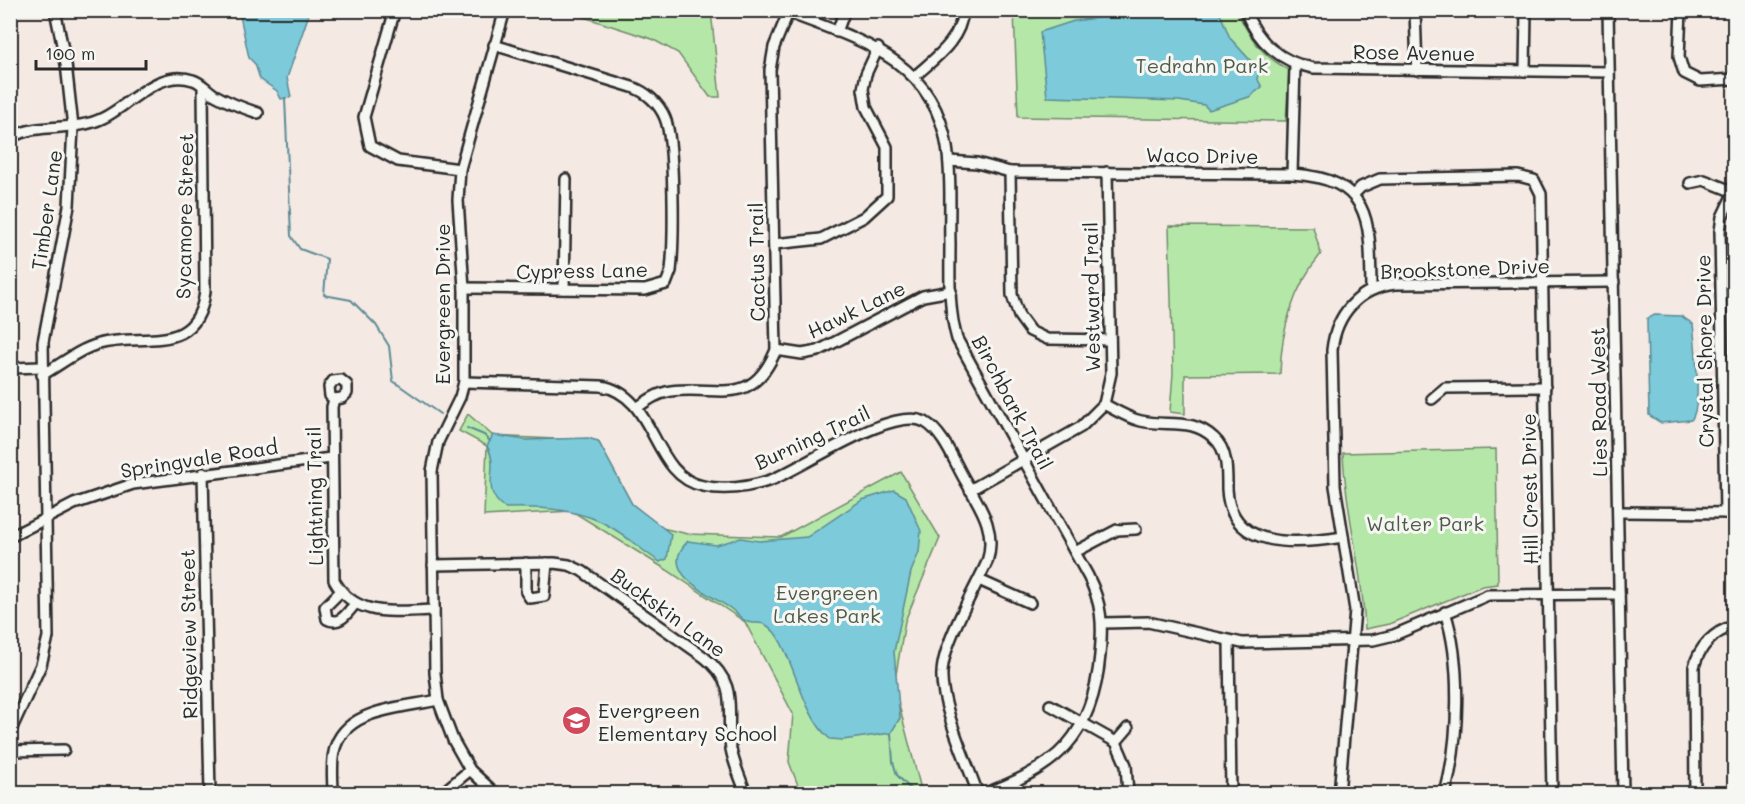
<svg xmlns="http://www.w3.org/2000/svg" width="1745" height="804" font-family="Mali,sans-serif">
  <rect width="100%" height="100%" fill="#f5e9e4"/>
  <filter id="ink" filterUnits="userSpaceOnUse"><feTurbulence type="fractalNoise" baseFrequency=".0167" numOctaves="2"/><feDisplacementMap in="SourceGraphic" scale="12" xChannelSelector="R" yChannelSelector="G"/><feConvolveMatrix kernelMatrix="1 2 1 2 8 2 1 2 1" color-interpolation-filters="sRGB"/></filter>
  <g filter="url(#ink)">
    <!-- green -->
    <g fill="#b5e8a8" stroke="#708a6a" stroke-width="1.5">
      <polygon points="562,10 711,11 720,97 710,97 678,53 652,39"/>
      <path d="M1014,11H1237C1249,37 1262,56 1289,70L1286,121L1018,117Z"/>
      <path d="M1169,226L1313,227L1321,254C1293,287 1281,331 1280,374L1185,375V414L1170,412L1173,373Z"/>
      <polygon points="468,414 493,436 598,441 632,504 662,528 688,534 781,537 901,472 940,538 905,621 894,686 922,793 801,793 789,762 793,714 745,622 667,570 572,511 484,516 487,446 459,431"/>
      <path d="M1496,449L1498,584L1482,586L1389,624L1365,629C1363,569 1345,512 1343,453Z"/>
    </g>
    <!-- water -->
    <g fill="#7ccada" stroke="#5c8a94" stroke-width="1.5">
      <polygon points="1112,10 1219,11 1230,38 1260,71 1257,78 1262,87 1249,97 1209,110 1204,105 1179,101 1047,97 1040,32 1074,21 1103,17"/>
      <polygon points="239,11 310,11 287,78 291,97 281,99 277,91 260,79 255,64 249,58"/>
      <path d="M1655,315L1681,316L1693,324C1695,342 1702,408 1691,420L1661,423L1649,415L1647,323V318Z"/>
      <path d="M493,435L526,440L588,438L598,441L632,504L671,534L667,559L660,562C644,552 630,539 614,529C581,508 542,507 505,508C478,489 501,470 487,446Z"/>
      <path d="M894,490L906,497L921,531L919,552L911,572L894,652L900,718L891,733L843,740L830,739C799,714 791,638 766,625C761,622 753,624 748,622C741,620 736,612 730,608C709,594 656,572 688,541L716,545L741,538L759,541L807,537L862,500Z"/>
    </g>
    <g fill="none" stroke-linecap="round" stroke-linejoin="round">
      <!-- stream -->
      <g stroke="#5c8a94" stroke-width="2">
        <polyline points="285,98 291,236 300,249 327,259 324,295 351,300 376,325 389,346 393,381 440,414"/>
        <polyline points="467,428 484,435 490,441"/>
        <polyline points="891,733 893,762 897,775 915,794"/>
      </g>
      <defs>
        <g id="minor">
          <polyline points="395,10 364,117 370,146 398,161 460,169"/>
          <path d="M781,10C854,38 933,57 947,147C952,178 949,212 950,243C950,276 948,308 957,339L1088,576C1102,603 1103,625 1100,655C1093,736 1057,768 983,794"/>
          <path d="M1245,10C1257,42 1281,62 1313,68L1609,72"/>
          <polyline points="1415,10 1417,70"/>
          <polyline points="1608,10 1623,794"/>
          <polyline points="1681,10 1679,57 1684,73 1700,81 1734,79"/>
          <polyline points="837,32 845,10"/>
          <polyline points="1525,71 1526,10"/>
          <path d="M914,77C935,58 961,41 963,10"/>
          <path d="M10,138C40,121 73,133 103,118C130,105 159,68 193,80C201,82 208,91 215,95C229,103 243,108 258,113"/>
          <path d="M949,161L977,163L1010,172L1292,174C1373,179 1370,222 1371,289"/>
          <polyline points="1010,172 1012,295 1019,316 1030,331 1047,339 1110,340"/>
          <polyline points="1292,174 1295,65"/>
          <polyline points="1690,183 1704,180 1734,192"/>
          <polyline points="1353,195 1361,187 1380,179 1518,176 1534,180 1541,194 1552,794"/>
          <polyline points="774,244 821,239 864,217 887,196 887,147 866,107 863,89 866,74 878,48"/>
          <path d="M464,288L645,290L666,284L671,271C674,243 675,142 665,118C659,103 646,92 632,87L494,45"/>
          <polyline points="564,289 566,179"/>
          <polyline points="776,350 802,354 818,351 923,296 951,291"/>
          <polyline points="10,368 42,367"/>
          <path d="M42,375C60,365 79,349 99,344C141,332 198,357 205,291L203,87"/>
          <path d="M464,382L601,386C657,395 651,476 703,486C725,491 750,487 771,480C805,467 892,405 925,422C944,433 955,464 966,482C981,508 997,531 987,562C974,591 943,643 942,673C940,704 967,762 978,794"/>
          <path d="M334,399L330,396L329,387L333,381L341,380L347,385V393L342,398L334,399L332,407L334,580C355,619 395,611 434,610"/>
          <polyline points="1432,399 1445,388 1545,387"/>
          <path d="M1104,404C1115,410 1128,418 1141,421C1167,427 1192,417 1214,438C1228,450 1227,473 1227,489C1230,552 1300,544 1343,537"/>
          <path d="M638,407C648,400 658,393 671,391C720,385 751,409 776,350L770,70L774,47L788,13"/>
          <polyline points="203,473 210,794"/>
          <polyline points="970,490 1081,427 1104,404 1111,373 1107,172"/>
          <polyline points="1618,512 1734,513"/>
          <polyline points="1725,513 1720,231 1722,217 1734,192"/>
          <polyline points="10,537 74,504 133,484 331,458"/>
          <polyline points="1075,552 1117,530 1136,529"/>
          <polyline points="526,563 526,592 530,598 544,596 547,563"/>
          <path d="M433,565L554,563L569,565L582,571L704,657C741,686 725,710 731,749C734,765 741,779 746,794"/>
          <polyline points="979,580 1030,603"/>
          <path d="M341,591L325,607L327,619C340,626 347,613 355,604"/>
          <path d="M1445,612C1462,663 1459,742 1445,794"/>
          <polyline points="1103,623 1148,622 1242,643 1373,640 1394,635 1488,595 1619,594"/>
          <polyline points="1229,641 1231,794"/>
          <polyline points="1050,705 1116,742"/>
          <polyline points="10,732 41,665 48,637 43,342 69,206 73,127 66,64 55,10"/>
          <polyline points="10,751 64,750"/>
          <polyline points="10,780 15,794"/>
          <path d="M333,794C333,780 331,765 334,752C343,708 403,708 438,700"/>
          <polyline points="441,794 470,770"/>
          <polyline points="496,794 470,770 453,740 438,700 435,673 432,471 438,442 460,397 464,382 464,288 458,200 460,169 505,10"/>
          <polyline points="1128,794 1126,765 1116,742 1128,728"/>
          <path d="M1339,794L1355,610L1335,486L1332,350C1336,314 1359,288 1395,284L1614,282"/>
          <path d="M1695,794L1694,667C1699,647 1714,631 1734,626"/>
        </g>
      </defs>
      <!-- minor casing -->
      <use href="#minor" stroke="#2b2b2b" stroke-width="14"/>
      <!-- minor -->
      <use href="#minor" stroke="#f6f6f2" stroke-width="9"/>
    </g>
  </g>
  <!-- icons -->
  <defs>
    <symbol id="school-disc" viewBox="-11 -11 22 22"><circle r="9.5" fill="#d1495b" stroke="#f6f6f2"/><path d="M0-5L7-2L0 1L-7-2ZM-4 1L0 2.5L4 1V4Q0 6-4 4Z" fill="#fff"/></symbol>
  </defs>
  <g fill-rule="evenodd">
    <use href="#school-disc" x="560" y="704" width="33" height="33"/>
  </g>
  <g text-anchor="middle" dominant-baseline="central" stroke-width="6" stroke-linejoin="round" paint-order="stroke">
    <!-- street labels -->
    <g font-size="20" fill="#2b2b2b" stroke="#f6f6f2">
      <text transform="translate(1414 52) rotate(1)">Rose Avenue</text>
      <text transform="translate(1202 155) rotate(1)">Waco Drive</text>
      <text transform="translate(46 210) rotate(-82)">Timber Lane</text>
      <text transform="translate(184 216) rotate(-89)">Sycamore Street</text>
      <text transform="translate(756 262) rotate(-91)">Cactus Trail</text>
      <text transform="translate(1465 268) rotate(-2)">Brookstone Drive</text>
      <text transform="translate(582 270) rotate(-1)">Cypress Lane</text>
      <text transform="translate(1091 297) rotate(-91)">Westward Trail</text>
      <text transform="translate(442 304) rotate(-90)">Evergreen Drive</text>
      <text transform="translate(856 309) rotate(-26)">Hawk Lane</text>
      <text transform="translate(1704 351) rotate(-91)">Crystal Shore Drive</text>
      <text transform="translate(1013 402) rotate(62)">Birchbark Trail</text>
      <text transform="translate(1598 402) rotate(-91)">Lies Road West</text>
      <text transform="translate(812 437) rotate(-25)">Burning Trail</text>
      <text transform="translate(199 458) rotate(-9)">Springvale Road</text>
      <text transform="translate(1529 489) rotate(-91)">Hill Crest Drive</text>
      <text transform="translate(314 496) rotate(-91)">Lightning Trail</text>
      <text transform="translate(669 612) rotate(36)">Buckskin Lane</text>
      <text transform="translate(188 634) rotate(-91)">Ridgeview Street</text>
    </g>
    <!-- park labels -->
    <g font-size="20" fill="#4e5a4a" stroke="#f6f6f2">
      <text x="1202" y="65">Tedrahn Park</text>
      <text x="1425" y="523">Walter Park</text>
      <text x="827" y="592">Evergreen<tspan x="827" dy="23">Lakes Park</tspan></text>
    </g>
    <!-- poi labels -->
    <g font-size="20" fill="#2b2b2b" stroke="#f6f6f2" text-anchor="start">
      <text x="598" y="710">Evergreen<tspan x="598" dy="23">Elementary School</tspan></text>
    </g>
  </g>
  <!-- margin -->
  <rect width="1745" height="804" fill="none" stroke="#f6f6f2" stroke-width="36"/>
  <rect x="18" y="18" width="1709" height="768" fill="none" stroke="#2b2b2b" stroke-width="2" filter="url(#ink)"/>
  <!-- scale -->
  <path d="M36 60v9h110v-9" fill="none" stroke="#2b2b2b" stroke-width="3"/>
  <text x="45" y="60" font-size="18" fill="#2b2b2b" stroke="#f6f6f2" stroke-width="4.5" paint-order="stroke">100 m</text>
</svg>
